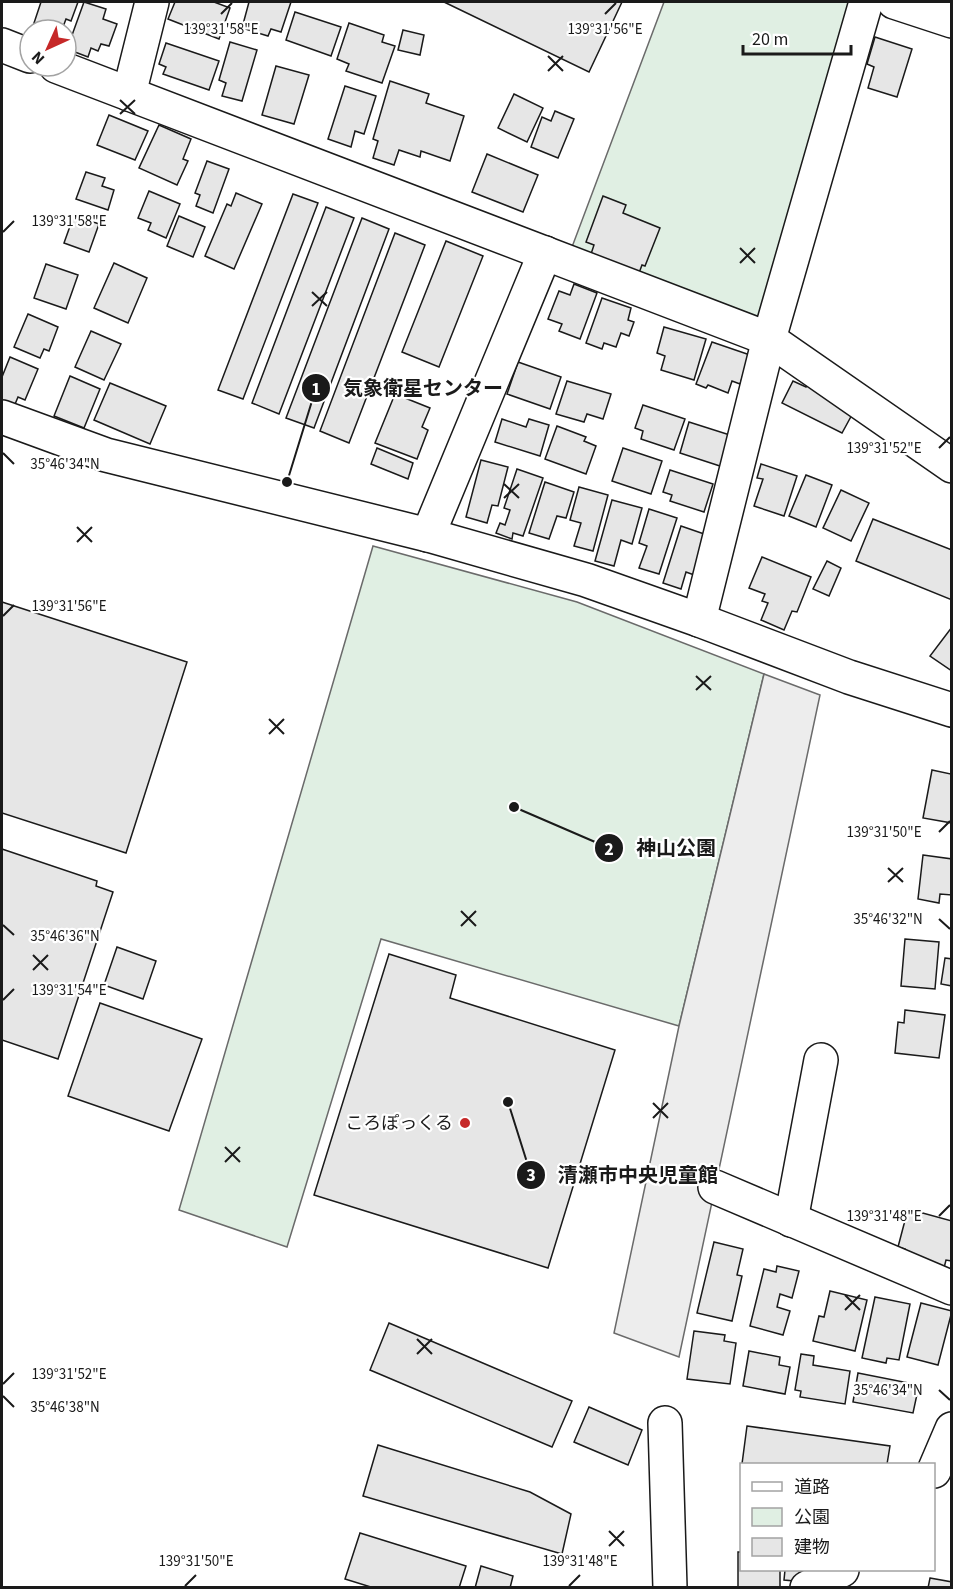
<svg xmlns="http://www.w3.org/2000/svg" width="953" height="1589" font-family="'Source Sans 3','Noto Sans JP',sans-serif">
  <rect width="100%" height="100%" fill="#fff"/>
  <!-- green -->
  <g fill="#e0efe3" stroke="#6a6a6a" stroke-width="1.5">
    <polygon points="664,2 852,2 762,323 572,247"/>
    <polygon points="373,546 577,602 764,674 679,1026 381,939 287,1247 179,1210"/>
  </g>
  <!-- parking -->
  <polygon fill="#ededed" stroke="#6a6a6a" stroke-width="1.5" points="764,674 820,695 679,1357 614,1333 679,1026"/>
  <!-- building -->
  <g fill="#e6e6e6" stroke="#1a1a1a" stroke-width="1.5">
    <polygon points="41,2 78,2 71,21 66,19 63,27 55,24 53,30 44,30 33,26"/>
    <polygon points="84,2 106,9 103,19 117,24 109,46 101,44 98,51 91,48 88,57 67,49"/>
    <polygon points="175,2 214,2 230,8 219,39 168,19"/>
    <polygon points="249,2 291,2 281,32 271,29 268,36 242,28"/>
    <polygon points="444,2 622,2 589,72"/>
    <polygon points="295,12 341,27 331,56 286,40"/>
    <polygon points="349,23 384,35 382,42 395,46 382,83 346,71 349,64 337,59"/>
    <polygon points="403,30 424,35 420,55 398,50"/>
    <polygon points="875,37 912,49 897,97 868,88 874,67 867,64"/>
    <polygon points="230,42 257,50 242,101 222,96 226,83 219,80"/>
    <polygon points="166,43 219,61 209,90 163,74 166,67 159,64"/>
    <polygon points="276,66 309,75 294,124 262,115"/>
    <polygon points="390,81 429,94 426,103 464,116 450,161 421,151 420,157 399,150 394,165 373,158 378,141 373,139"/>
    <polygon points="345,86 376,96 364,134 355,131 351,147 328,139"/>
    <polygon points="514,94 543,108 527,142 498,128"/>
    <polygon points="555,111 574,119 558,158 531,147 542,117 551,121"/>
    <polygon points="109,115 148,131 135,160 97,145"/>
    <polygon points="159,125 191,139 183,159 188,161 177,185 139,168"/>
    <polygon points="487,154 538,175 523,212 472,192"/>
    <polygon points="207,161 229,169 213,213 196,206 200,195 195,193"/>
    <polygon points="86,172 105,178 102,186 114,190 108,210 76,199"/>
    <polygon points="149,191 180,204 166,238 148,230 151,223 138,218"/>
    <polygon points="236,193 262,204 234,269 205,256 227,204 231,206"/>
    <polygon points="293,194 318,203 243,399 218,390"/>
    <polygon points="603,196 626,205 623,213 660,228 645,266 642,265 639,273 591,254 594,245 586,242"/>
    <polygon points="326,207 354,218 279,414 252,403"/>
    <polygon points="74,215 99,224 89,252 64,243"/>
    <polygon points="179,216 205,227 193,257 167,246"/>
    <polygon points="362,218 389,229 314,428 286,418"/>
    <polygon points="395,233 425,245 349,443 320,431"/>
    <polygon points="446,241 483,256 439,367 402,352"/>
    <polygon points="114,263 147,278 128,323 94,308"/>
    <polygon points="46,264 78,275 66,309 34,298"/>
    <polygon points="574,284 597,293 580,339 559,331 562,324 548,319 559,291 570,295"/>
    <polygon points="602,298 631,308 628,320 634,322 629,336 621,333 616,347 604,343 602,349 586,343"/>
    <polygon points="28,314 58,327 49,351 44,349 40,358 14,347"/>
    <polygon points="664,327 706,339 694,380 661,370 665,356 657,353"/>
    <polygon points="91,331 121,344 104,380 75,367"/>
    <polygon points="712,342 750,355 740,384 732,381 728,393 708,385 706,388 696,384"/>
    <polygon points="10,357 38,369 25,400 18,397 13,409 2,405 2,377"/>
    <polygon points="518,362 561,377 550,409 507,394"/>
    <polygon points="70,376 100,389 84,428 54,416"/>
    <polygon points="810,379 854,411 842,433 782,403 793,381 806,387"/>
    <polygon points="567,381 611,394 603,419 587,414 584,422 556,414"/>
    <polygon points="110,383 166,406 150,444 94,420"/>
    <polygon points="395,394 430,408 422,427 428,430 417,459 375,443"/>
    <polygon points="643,405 685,419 674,450 641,439 643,431 635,428"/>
    <polygon points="502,419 526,427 529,419 549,425 540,456 495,442"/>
    <polygon points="689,422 733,436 723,467 680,453"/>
    <polygon points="557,426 586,437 584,441 596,446 586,474 545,459"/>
    <polygon points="377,448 413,463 408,479 371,464"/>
    <polygon points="623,448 662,461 651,494 612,481"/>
    <polygon points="481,460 508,467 498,506 492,505 487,523 466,517"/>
    <polygon points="761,464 797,476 784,516 754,506 763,479 757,478"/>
    <polygon points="517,469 543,478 523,536 513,533 512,539 496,533 500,523 505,525 510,510 504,508"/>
    <polygon points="670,470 713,484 704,512 670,501 672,495 663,492"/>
    <polygon points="806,475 832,485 816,527 789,516"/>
    <polygon points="545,482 574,492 566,518 557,516 549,539 529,533"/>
    <polygon points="579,487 608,495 593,551 574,546 581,523 570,520"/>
    <polygon points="841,490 869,503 851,541 823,528"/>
    <polygon points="612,500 642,508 632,544 621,540 614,566 595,561"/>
    <polygon points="649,509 677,518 659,574 639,568 647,546 639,543"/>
    <polygon points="873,519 952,550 952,600 856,561"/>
    <polygon points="681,526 710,536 697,576 686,572 681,589 663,583"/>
    <polygon points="762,557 811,577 797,612 792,611 784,630 761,620 768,603 762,601 765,594 749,588"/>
    <polygon points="827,561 841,568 829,596 813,589"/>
    <polygon points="2,602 187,662 126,853 2,813"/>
    <polygon points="952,627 952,671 930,656"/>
    <polygon points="932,770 951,774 952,823 923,818"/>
    <polygon points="2,849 97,881 96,886 113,892 58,1059 2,1040"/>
    <polygon points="923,855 952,859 952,895 940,894 939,903 918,899"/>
    <polygon points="905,939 939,942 935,989 901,986"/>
    <polygon points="117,947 156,961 143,999 104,985"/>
    <polygon points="389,954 456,975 450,998 615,1050 548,1268 314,1195"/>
    <polygon points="945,958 952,959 952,986 941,984"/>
    <polygon points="100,1003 202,1039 169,1131 68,1096"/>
    <polygon points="905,1010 945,1015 939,1058 895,1053 898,1022 904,1023"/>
    <polygon points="908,1209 952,1221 952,1261 946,1260 943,1272 903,1256 905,1249 898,1247"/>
    <polygon points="714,1242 743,1249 737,1275 742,1276 732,1321 697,1313"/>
    <polygon points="777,1266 799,1271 792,1298 780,1294 777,1307 790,1311 783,1335 750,1326 764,1269 776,1272"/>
    <polygon points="830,1291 867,1300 855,1351 813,1341 819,1316 824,1317"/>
    <polygon points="875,1297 910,1304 899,1360 887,1358 886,1363 862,1358"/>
    <polygon points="921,1303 952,1311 938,1365 907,1357"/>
    <polygon points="389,1323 572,1401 552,1447 370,1370"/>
    <polygon points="694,1331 725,1335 724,1341 736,1343 730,1384 687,1379"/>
    <polygon points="749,1351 780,1357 779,1365 790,1367 785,1394 743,1386"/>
    <polygon points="801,1354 814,1356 813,1365 850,1371 845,1404 800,1397 801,1391 795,1390"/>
    <polygon points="858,1373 919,1385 913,1413 853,1402"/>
    <polygon points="589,1407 642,1430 628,1465 574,1442"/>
    <polygon points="747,1426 890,1446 887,1464 742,1464"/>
    <polygon points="378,1445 530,1492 571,1514 562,1554 363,1496"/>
    <polygon points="360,1533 466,1566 459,1588 374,1588 345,1579"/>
    <polygon points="738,1552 742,1552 742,1570 780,1570 780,1588 738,1588"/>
    <polygon points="481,1566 513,1576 510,1588 475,1588"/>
    <polygon points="785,1570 822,1570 816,1583 784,1580"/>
    <polygon points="930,1578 952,1582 952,1588 928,1588"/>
  </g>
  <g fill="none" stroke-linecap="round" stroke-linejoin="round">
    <defs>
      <g id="minor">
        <polyline points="894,2 952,21"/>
        <polyline points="2,45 30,56"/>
        <polyline points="56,66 769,339 952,466"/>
        <polyline points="129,94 152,2"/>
        <polyline points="428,535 545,253"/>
        <polyline points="699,620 769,339 866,2"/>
        <polyline points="715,1187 952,1288"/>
        <polyline points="791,1220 821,1060"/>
        <polyline points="665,1423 670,1588"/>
        <polyline points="934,1471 952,1429"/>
        <polyline points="807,1588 842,1570"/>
      </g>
      <polyline id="tertiary" points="2,417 106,455 428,535 586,580 699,620 849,677 952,710"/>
    </defs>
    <!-- minor casing -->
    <use href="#minor" stroke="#1a1a1a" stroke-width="36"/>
    <!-- tertiary casing -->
    <use href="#tertiary" stroke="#1a1a1a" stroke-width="36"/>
    <!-- minor -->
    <use href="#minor" stroke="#fff" stroke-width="33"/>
    <!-- tertiary -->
    <use href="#tertiary" stroke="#fff" stroke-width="33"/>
  </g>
  <!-- ticks -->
  <path fill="none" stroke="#1a1a1a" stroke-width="2" d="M221,14L232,3M605,14L616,3M548,56L563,71M548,71L563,56M120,100L135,114M120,114L135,100M3,232L14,221M740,248L755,263M740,263L755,248M312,292L327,306M312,306L327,292M939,448L950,437M3,453L14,464M504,484L519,498M504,498L519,484M77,527L92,542M77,542L92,527M3,616L14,605M696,676L711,690M696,690L711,676M269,719L284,734M269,734L284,719M939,832L950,821M888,868L903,882M888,882L903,868M461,911L476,926M939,919L950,929M3,925L14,935M461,926L476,911M33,955L48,970M33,970L48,955M3,1000L14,989M653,1103L668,1118M653,1118L668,1103M225,1147L240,1162M225,1162L240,1147M939,1216L950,1205M845,1295L860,1310M845,1310L860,1295M417,1339L432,1354M417,1354L432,1339M3,1384L14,1373M939,1390L950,1400M3,1396L14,1407M609,1531L624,1546M609,1546L624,1531M185,1586L196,1575M569,1586L580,1575"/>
  <!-- markers -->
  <circle fill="#c62828" stroke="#fff" stroke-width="2" cx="465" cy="1123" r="6"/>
  <g text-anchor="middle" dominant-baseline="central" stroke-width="4.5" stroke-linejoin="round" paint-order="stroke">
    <!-- poi labels -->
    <g font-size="18" fill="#1a1a1a" stroke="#fff" text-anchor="end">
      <text x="453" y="1123">ころぽっくる</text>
    </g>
  </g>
  <g font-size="15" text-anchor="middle" fill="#1a1a1a" stroke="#fff" stroke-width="4.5" stroke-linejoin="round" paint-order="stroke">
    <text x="221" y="34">139°31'58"E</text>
    <text x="605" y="34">139°31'56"E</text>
    <text x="69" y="226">139°31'58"E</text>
    <text x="884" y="453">139°31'52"E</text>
    <text x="65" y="469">35°46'34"N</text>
    <text x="69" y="611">139°31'56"E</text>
    <text x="884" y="837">139°31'50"E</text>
    <text x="888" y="924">35°46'32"N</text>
    <text x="65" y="941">35°46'36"N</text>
    <text x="69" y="995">139°31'54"E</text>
    <text x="884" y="1221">139°31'48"E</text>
    <text x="69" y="1379">139°31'52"E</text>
    <text x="888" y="1395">35°46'34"N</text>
    <text x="65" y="1412">35°46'38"N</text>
    <text x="196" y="1566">139°31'50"E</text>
    <text x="580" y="1566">139°31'48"E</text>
  </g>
  <!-- callouts -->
  <path fill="none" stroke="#1a1a1a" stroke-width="2" d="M287 482L316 388M514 807L609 848M508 1102L531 1175"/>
  <g fill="#1a1a1a" stroke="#fff" stroke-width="2">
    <circle cx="287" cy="482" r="6"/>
    <circle cx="514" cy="807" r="6"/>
    <circle cx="508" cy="1102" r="6"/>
    <circle cx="316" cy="388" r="15"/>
    <circle cx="609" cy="848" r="15"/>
    <circle cx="531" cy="1175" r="15"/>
  </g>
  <g font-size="18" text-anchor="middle" font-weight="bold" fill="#fff">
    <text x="316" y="395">1</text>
    <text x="609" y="855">2</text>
    <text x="531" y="1181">3</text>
  </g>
  <g font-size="20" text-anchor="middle" font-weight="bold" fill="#1a1a1a" stroke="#fff" stroke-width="4.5" stroke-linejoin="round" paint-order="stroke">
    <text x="423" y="395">気象衛星センター</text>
    <text x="676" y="855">神山公園</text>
    <text x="638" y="1182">清瀬市中央児童館</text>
  </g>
  <!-- border -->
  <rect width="953" height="1589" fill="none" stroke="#1a1a1a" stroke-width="6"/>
  <!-- legend -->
  <rect x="740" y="1463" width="195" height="108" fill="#ffffff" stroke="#a3a3a3" stroke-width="1.5"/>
  <rect x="752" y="1482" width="30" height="9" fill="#ffffff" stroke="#a3a3a3" stroke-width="1.5"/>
  <text x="794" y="1493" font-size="18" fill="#1a1a1a">道路</text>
  <rect x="752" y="1508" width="30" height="18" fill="#e0efe3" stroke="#a3a3a3" stroke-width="1.5"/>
  <text x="794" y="1523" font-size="18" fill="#1a1a1a">公園</text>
  <rect x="752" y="1538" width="30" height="18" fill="#e6e6e6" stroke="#a3a3a3" stroke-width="1.5"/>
  <text x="794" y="1553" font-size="18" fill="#1a1a1a">建物</text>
  <!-- north arrow -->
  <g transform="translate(48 48) rotate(225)"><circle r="28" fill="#ffffff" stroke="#a3a3a3" stroke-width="1.5"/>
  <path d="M0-4.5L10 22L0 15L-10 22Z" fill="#c62828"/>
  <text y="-9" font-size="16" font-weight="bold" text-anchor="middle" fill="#1a1a1a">N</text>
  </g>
  <!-- scale -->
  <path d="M743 45v9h108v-9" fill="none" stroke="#1a1a1a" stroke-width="3"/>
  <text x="752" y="45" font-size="18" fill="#1a1a1a" stroke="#ffffff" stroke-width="4.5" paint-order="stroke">20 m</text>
</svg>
